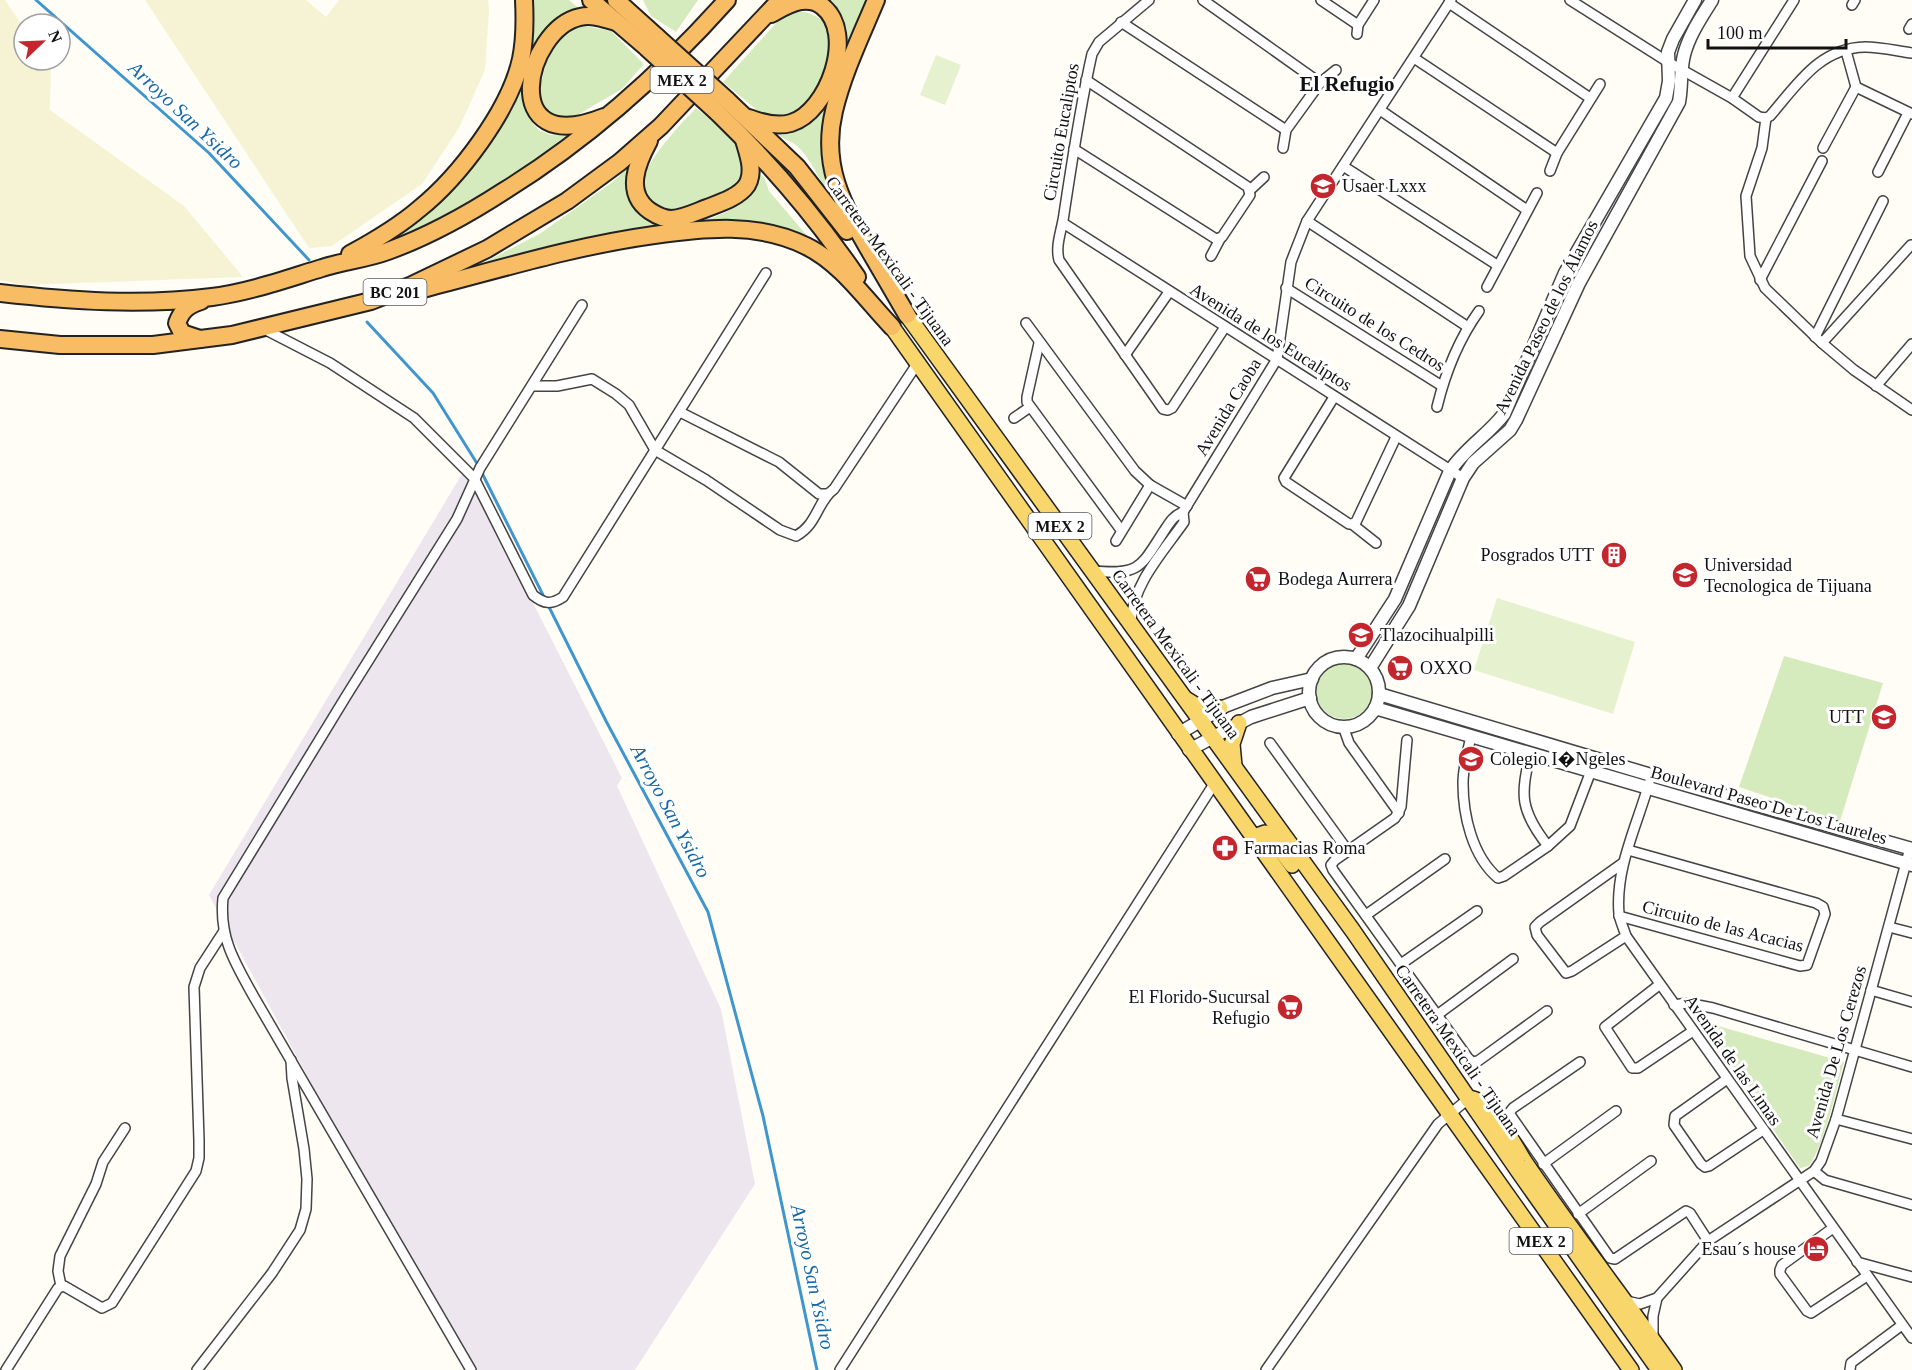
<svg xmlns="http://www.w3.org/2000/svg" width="1912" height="1370" font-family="'Times New Roman',serif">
  <rect width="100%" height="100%" fill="#fffdf5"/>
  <!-- industrial -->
  <polygon fill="#eee6ef" points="465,469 622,778 617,786 721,1009 755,1184 635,1370 467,1370 209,895"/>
  <!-- farmland -->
  <g fill="#f6f3d4">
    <polygon points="0,0 5,0 24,28 24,60 46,60 51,67 50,110 184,206 243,277 24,285 0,280"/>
    <polygon points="145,0 306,0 326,17 339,0 488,0 489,10 485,70 459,128 422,184 332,246 309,248"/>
  </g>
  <!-- green -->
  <g fill="#d5ebbd">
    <path d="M526,0H569L583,12H577L525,82L524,97L526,109L533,124L539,130L551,135H575C516,174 458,217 391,240L423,217L447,193L511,101Z"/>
    <polygon points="643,0 698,0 676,32 651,16"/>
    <path d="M817,0H871L826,118L822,156L830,194C817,178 812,159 796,145C791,141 784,140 779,135C824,130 831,88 843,52Z"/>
    <path d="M795,11C811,12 822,17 830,30C828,74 823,91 787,119L764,116L723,82L778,21Z"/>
    <polygon points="580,25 611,31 644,64 622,89 579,114 564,118 551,114 538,96 547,59 557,38"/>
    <path d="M696,108C708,118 724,128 734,139C745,152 745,176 734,189L674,213L653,210C650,204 643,196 642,189C639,167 681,124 696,108Z"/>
    <path d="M629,167C620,194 637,226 667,227C689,228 734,214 747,196C752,189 754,178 757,170L765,179L769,191L821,252L734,225L464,273L541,233L610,184Z"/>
    <polygon points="1784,656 1883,683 1840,821 1739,787"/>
    <circle cx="1344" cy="691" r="28"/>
    <path d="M1715,1025L1844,1062C1836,1090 1825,1143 1809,1166L1800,1168L1710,1039L1708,1035Z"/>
  </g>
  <!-- pitch -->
  <g fill="#e6f2cf">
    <polygon points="936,55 961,65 945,105 920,95"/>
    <polygon points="1497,598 1635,642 1613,714 1474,670"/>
  </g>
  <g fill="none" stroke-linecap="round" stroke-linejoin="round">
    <!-- stream -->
    <g stroke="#3f96cf" stroke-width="3">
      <polyline points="36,0 209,153 309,260"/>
      <polyline points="367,322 433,393 478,465"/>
      <polyline points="481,471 545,599"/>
      <polyline points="548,605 606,721 708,912 763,1116 817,1370"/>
    </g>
    <defs>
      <g id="minor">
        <path d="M1149,0L1099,42L1092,54C1080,107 1072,161 1064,214C1062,230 1055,245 1059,260L1163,409L1168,410L1172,408L1225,327"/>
        <polyline points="1203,0 1320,83"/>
        <polyline points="1321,0 1358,25"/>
        <polyline points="1570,0 1668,62 1732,98 1759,117 1766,118"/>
        <polyline points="1449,3 1590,98"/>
        <polyline points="1852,5 1855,0"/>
        <polyline points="1121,22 1286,130"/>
        <polyline points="1909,29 1912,24"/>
        <polyline points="1357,34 1358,25 1374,0"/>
        <polyline points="1846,51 1856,87 1912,114"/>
        <polyline points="1414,58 1557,153"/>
        <polyline points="1732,98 1794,0"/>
        <polyline points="1380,110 1527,210"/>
        <polyline points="1766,118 1762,148 1746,196 1750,256 1765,288 1822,343 1854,370 1912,410"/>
        <path d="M1766,118L1770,116C1797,85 1819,48 1865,47C1881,47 1897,51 1912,53"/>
        <polyline points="1283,148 1286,130 1320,83 1336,70"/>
        <polyline points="1823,148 1856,87"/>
        <polyline points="1074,149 1216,239 1222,237 1250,195 1248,187 1086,80"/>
        <polyline points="1343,166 1497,265"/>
        <polyline points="1550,171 1557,153 1600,84"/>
        <polyline points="1878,172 1908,113"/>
        <polyline points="1250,190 1264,177"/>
        <polyline points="1307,221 1468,327"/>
        <polyline points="1063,223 1463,478"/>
        <polyline points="1211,256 1220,239"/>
        <polyline points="1760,280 1822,161"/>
        <polyline points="1487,287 1537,193"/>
        <polyline points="1286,288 1442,386"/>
        <polyline points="1026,323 1135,471 1150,485 1187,506"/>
        <path d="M264,329L330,363L414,418L474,478L533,595C544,604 551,605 563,597L766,273"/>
        <polyline points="1815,337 1883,201"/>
        <polyline points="1039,343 1027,397 1027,402 1121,530"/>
        <polyline points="1822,343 1911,245"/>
        <polyline points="1125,355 1169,292"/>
        <path d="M532,386H557L592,379L616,394L629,405L655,450L706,480L780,530L796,536C818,524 817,501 834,489L917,364"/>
        <polyline points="1876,386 1912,344"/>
        <polyline points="1334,397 1284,478 1286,482 1349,524 1352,524 1376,543"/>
        <path d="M1437,407C1445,374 1459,339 1479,311"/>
        <polyline points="680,412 779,462 819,494 827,494"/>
        <polyline points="1014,418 1030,407"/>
        <polyline points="1183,512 1277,359 1291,262 1307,221 1451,0"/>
        <polyline points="1352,524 1356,522 1396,437"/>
        <polyline points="1116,541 1150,485"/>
        <path d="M1093,571C1140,575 1140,568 1164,531C1170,522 1173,516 1183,512"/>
        <path d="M1131,622C1132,585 1163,552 1184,522L1183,512"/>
        <polyline points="1343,726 1349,743 1399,813"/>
        <path d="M1471,736C1468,751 1463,767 1463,783C1463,815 1472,856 1498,878L1504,876L1548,846L1570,826L1591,771"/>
        <polyline points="1407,740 1401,807 1395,818 1335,860 1331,865 1333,870 1468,1058 1472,1062 1478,1061 1547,1011"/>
        <polyline points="1270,743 1348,851"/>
        <path d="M1531,753C1519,794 1521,812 1548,846"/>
        <path d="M1649,783C1637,826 1615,868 1619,914C1620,921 1624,929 1626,936L1912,1338"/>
        <polyline points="1623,863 1540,922 1535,927 1537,935 1566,973 1572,971 1626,936"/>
        <polyline points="1366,915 1445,859"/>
        <polyline points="1619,916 1800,966 1807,965 1825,914 1823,907 1816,903 1628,850"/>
        <polyline points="1889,927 1912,933"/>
        <polyline points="1401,964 1477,911"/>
        <polyline points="1659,985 1605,1027 1632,1068 1638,1068 1693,1031"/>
        <polyline points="1871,990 1912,1002"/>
        <polyline points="1674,1005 1687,1003 1713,1008 1912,1067"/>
        <polyline points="1437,1015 1513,959"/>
        <polyline points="1580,1062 1513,1108 1509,1113 1610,1258 1615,1259 1686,1211 1690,1213 1708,1241"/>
        <polyline points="1727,1079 1675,1116 1674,1125 1701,1164 1705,1167 1709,1166 1763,1130"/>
        <polyline points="1836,1119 1912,1139"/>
        <polyline points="1543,1164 1616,1111"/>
        <polyline points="1814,1171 1825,1180 1912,1205"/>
        <polyline points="1578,1214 1651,1161"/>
        <polyline points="1833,1228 1782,1265 1780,1270 1780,1274 1807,1311 1811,1313 1867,1276"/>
        <polyline points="1857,1262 1912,1277"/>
        <polyline points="61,1286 58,1271 60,1256 96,1184 103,1162 125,1128"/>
        <polyline points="1626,1301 1640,1304 1657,1298 1708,1241 1814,1171 1821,1161 1836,1119 1910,848"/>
        <polyline points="1653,1337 1653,1316 1657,1298"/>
        <polyline points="6,1370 58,1288 64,1286 102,1308 112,1303 196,1171 199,1158 199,1140 194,987 200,968 224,931"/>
        <polyline points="197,1370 272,1273 300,1230 306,1209 307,1179 304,1149 292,1078 291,1060"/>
        <path d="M471,1370L254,997C235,963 219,938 223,898L345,698L457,519L480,468L582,305"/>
        <polyline points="840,1370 1214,784"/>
        <polyline points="1266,1370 1438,1124 1468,1099"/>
        <polyline points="1850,1370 1851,1363 1902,1325"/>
      </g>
      <g id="tertiary">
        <circle cx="1344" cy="692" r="35"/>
        <path d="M1356,659L1395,599L1450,471C1465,448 1488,435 1504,414L1565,273L1666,98L1669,81L1668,52L1673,39L1695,0"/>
        <path d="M1370,668L1409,606L1463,478L1473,463L1510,430L1516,420L1579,283L1679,102C1682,87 1680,70 1684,55C1689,35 1701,18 1712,0"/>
        <polyline points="1379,694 1651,775 1912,849"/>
        <polyline points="1375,708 1912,865"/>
        <polyline points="1178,734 1225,706 1272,688 1312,679"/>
        <polyline points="1189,750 1251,717 1310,698"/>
      </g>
      <g id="primary">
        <polyline points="907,315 1353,931 1519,1172 1659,1370"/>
        <path d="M892,327C1136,676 1387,1021 1631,1370"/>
        <polyline points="1187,700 1200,708 1220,708"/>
        <polyline points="1234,766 1232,744 1239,723"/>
        <polyline points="1254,837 1265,833 1270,836 1292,865"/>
        <path d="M1468,1099C1487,1094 1515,1146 1524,1161C1572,1232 1625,1300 1674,1370"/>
      </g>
      <g id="trunk">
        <polyline points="591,0 647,48"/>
        <polyline points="616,0 657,37"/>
        <path d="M876,0C861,36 843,73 834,111C821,165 842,203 868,248C881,270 894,293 907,315"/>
        <polyline points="727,100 797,167 847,231"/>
        <path d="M717,112C769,162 816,217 857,277"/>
        <path d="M604,117C496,160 525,29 580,17C593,14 604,19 616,22"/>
        <path d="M749,118C762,123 777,127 791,123C828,112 857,33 822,6C816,1 809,0 801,1C790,3 780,9 771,14"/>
        <path d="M649,141C637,163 624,193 650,211C656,215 664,219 672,219C684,218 696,212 707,208C720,203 739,197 747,185C755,171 748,154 744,140"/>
        <path d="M350,254C374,241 398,227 419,209C459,177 510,110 521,59C525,40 525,20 524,0"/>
        <path d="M419,290C497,270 574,246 654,235C705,228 758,222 806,246C841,263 866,300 892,327"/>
        <path d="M0,293C71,301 142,306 212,297C250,292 286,279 322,268C343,261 367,259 388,251C429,236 467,215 504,191C588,139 661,74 727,0"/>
        <polyline points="0,339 60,345 153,345 232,335 371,301 412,285 487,249 567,201 620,162 661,126 780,0"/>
        <path d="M200,339L182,333L177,323C182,310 188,305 201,301"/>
      </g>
    </defs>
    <!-- minor casing -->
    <use href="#minor" stroke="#444" stroke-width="12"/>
    <!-- tertiary casing -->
    <use href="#tertiary" stroke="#444" stroke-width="15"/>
    <!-- primary casing -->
    <use href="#primary" stroke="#222" stroke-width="18"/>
    <!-- trunk casing -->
    <use href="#trunk" stroke="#222" stroke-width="20"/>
    <!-- minor -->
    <use href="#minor" stroke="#fff" stroke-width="9"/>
    <!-- tertiary -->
    <use href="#tertiary" stroke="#fff" stroke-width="12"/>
    <!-- primary -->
    <use href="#primary" stroke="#f9d66b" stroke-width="15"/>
    <!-- trunk -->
    <use href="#trunk" stroke="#f7bc64" stroke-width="16"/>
    <defs>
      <g id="trunk-bridge">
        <polyline points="657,37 727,100"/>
        <polyline points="647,48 717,112"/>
      </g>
    </defs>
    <!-- trunk-bridge casing -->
    <use href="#trunk-bridge" stroke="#222" stroke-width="20" stroke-linecap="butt"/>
    <!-- trunk-bridge -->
    <use href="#trunk-bridge" stroke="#f7bc64" stroke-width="16"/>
  </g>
  <!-- icons -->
  <defs>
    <symbol id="school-disc" viewBox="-11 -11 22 22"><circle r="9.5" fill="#c4262e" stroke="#fff"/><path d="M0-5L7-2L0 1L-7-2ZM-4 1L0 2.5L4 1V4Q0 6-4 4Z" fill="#fff"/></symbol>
    <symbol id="building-disc" viewBox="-11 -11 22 22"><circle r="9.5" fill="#c4262e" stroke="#fff"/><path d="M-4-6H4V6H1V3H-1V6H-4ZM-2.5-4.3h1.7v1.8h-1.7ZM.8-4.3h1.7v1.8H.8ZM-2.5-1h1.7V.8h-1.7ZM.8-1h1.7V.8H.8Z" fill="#fff"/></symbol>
    <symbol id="university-disc" viewBox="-11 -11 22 22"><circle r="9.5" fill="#c4262e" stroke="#fff"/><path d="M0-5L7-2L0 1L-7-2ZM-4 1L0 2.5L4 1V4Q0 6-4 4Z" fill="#fff"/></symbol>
    <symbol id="supermarket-disc" viewBox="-11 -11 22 22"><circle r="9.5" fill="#c4262e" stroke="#fff"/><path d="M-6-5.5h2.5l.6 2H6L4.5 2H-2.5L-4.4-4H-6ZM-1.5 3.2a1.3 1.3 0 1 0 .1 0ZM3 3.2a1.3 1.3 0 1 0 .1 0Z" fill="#fff"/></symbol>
    <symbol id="pharmacy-disc" viewBox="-11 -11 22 22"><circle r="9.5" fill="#c4262e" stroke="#fff"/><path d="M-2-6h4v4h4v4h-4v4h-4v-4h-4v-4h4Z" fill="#fff"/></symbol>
    <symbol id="hotel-disc" viewBox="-11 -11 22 22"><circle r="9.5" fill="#c4262e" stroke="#fff"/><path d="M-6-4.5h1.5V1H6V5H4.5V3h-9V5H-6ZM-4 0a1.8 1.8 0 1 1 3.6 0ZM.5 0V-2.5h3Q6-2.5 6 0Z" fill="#fff"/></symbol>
  </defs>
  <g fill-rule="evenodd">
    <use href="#school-disc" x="1308" y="171" width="30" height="30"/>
    <use href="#building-disc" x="1599" y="540" width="30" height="30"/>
    <use href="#university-disc" x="1670" y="560" width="30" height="30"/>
    <use href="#supermarket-disc" x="1243" y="564" width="30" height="30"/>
    <use href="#school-disc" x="1346" y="620" width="30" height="30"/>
    <use href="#supermarket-disc" x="1385" y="653" width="30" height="30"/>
    <use href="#school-disc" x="1869" y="702" width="30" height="30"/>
    <use href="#school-disc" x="1456" y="744" width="30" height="30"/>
    <use href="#pharmacy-disc" x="1210" y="833" width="30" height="30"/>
    <use href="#supermarket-disc" x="1275" y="992" width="30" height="30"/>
    <use href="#hotel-disc" x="1801" y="1234" width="30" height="30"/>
  </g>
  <g text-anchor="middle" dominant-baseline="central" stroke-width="6" stroke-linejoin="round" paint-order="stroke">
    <!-- shield labels -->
    <g fill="#fff" stroke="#585858" stroke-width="1.5">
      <rect x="650.5" y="67" width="63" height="26" rx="4.5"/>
      <rect x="363.5" y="279" width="63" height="26" rx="4.5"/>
      <rect x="1028.5" y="513" width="63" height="26" rx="4.5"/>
      <rect x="1509.5" y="1228" width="63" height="26" rx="4.5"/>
    </g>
    <g font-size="16" font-weight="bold" fill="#111">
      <text x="682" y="80">MEX 2</text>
      <text x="395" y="292">BC 201</text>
      <text x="1060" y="526">MEX 2</text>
      <text x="1541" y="1241">MEX 2</text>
    </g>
    <!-- street labels -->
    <g font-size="18" fill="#111" stroke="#fff">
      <text transform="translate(1061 132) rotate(-80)">Circuito Eucaliptos</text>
      <text transform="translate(890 261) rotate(54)">Carretera Mexicali - Tijuana</text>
      <text transform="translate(1546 317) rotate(-64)">Avenida Paseo de los Álamos</text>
      <text transform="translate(1375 324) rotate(32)">Circuito de los Cedros</text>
      <text transform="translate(1271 337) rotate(32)">Avenida de los Eucalíptos</text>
      <text transform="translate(1228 407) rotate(-59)">Avenida Caoba</text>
      <text transform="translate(1176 654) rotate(54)">Carretera Mexicali - Tijuana</text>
      <text transform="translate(1769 805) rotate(16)">Boulevard Paseo De Los Laureles</text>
      <text transform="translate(1723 926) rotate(14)">Circuito de las Acacias</text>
      <text transform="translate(1458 1050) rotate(55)">Carretera Mexicali - Tijuana</text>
      <text transform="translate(1836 1052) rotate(-74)">Avenida De Los Cerezos</text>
      <text transform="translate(1733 1060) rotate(55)">Avenida de las Limas</text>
    </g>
    <!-- poi labels -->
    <g font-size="18" fill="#111" stroke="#fff" text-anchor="start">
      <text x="1342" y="186">Usaer Lxxx</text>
      <text x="1594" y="555" text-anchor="end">Posgrados UTT</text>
      <text x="1704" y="565">Universidad<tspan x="1704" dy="21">Tecnologica de Tijuana</tspan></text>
      <text x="1278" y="579">Bodega Aurrera</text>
      <text x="1380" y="635">Tlazocihualpilli</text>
      <text x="1420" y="668">OXXO</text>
      <text x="1864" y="717" text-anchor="end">UTT</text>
      <text x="1490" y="759">Colegio I�Ngeles</text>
      <text x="1244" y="848">Farmacias Roma</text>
      <text x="1270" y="997" text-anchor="end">El Florido-Sucursal<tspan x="1270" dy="21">Refugio</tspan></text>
      <text x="1796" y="1249" text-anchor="end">Esau´s house</text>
    </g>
    <!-- water labels -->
    <g font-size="20" font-style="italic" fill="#1768a6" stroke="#fff">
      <text transform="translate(186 115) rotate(43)">Arroyo San Ysidro</text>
      <text transform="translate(671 811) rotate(62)">Arroyo San Ysidro</text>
      <text transform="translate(813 1277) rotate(78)">Arroyo San Ysidro</text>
    </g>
    <!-- quarter labels -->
    <g font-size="21" font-weight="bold" fill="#111" stroke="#fff">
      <text x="1347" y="84">El Refugio</text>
    </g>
  </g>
  <!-- north arrow -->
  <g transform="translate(42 42) rotate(67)"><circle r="28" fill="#ffffff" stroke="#a0a0a0" stroke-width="1.5"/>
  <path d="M0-4.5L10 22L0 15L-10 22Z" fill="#c4262e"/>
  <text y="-9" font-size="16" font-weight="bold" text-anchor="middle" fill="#111111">N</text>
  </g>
  <!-- scale -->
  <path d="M1708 39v9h138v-9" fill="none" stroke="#111111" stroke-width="3"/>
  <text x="1717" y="39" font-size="18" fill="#111111" stroke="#ffffff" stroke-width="4.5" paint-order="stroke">100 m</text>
</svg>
